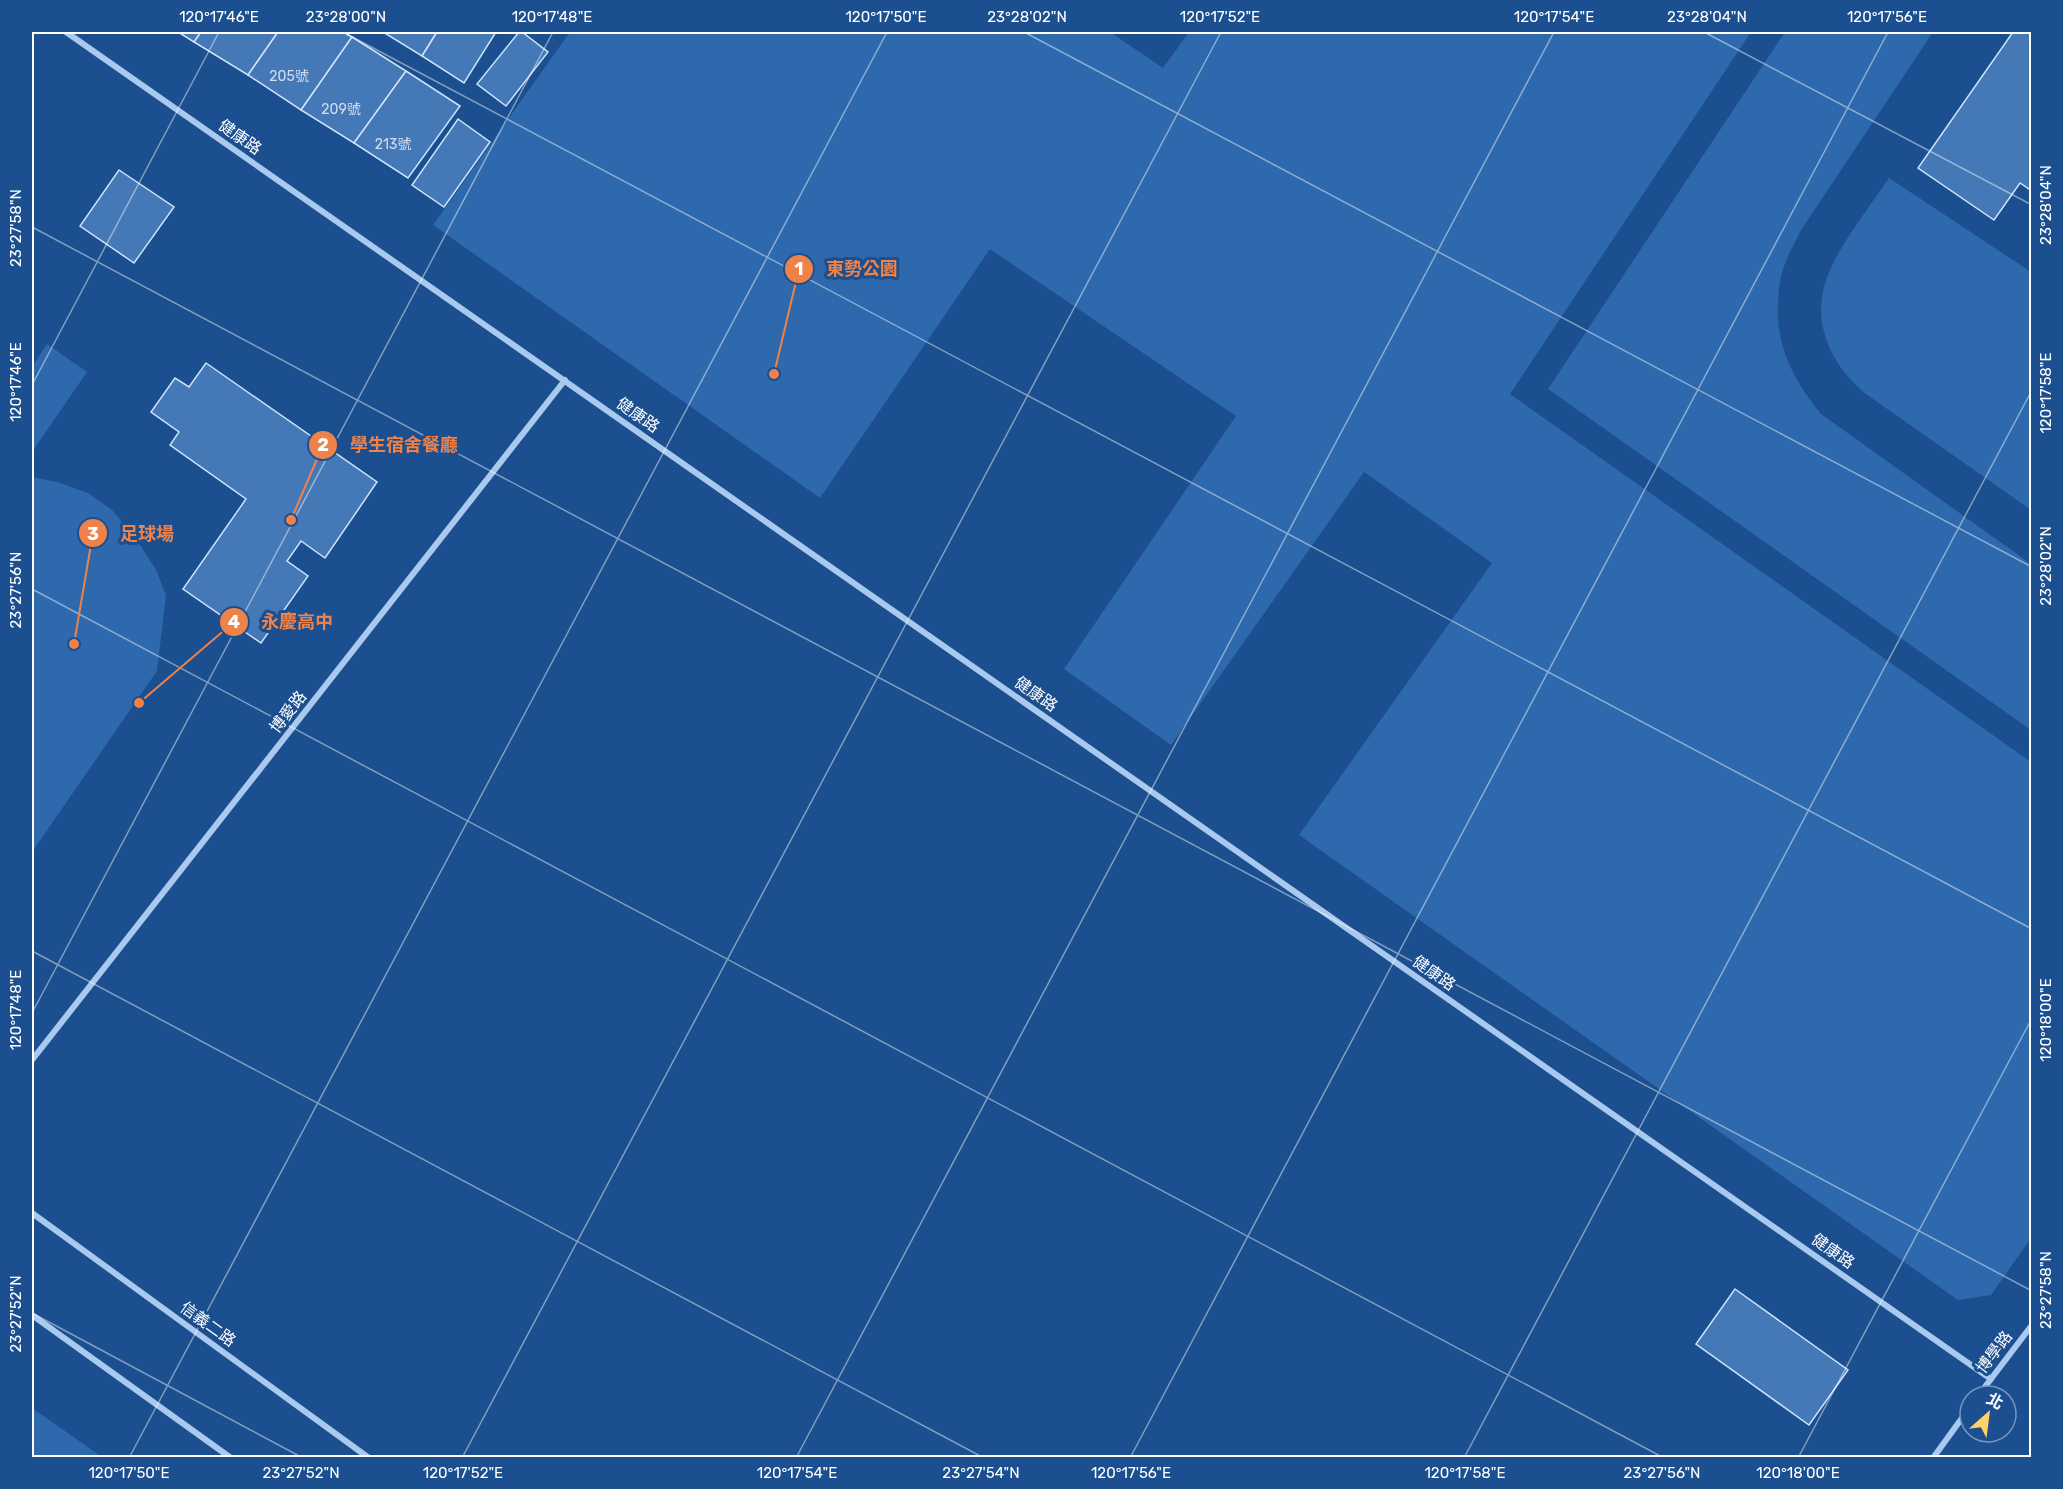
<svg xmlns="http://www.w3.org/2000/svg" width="2063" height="1489" font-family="Rubik,'Noto Sans TC',sans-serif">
  <rect width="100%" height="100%" fill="#1b4f8f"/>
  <!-- green -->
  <g fill="#2e69ad">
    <polygon points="570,32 1110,32 1163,68 1189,32 1751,32 1510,394 2031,762 2031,1238 1991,1295 1958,1300 1299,835 1492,563 1364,472 1171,745 1064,669 1236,416 990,249 820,498 433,225"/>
    <path d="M1785,32H1933L1801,230C1796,241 1789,252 1785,264C1780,276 1778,291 1778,305C1776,348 1795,382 1821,414L2031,564V730L1548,389Z"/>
    <path d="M1889,178L2031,272V510L1866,394C1832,366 1811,324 1826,280C1838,246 1869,208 1889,178Z"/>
    <polygon points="47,344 87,372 32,452 32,367"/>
    <polygon points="32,477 57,482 88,493 112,510 137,540 156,570 166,595 157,671 32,852"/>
    <polygon points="32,1408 102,1457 32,1457"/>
  </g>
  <!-- building -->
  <g fill="#4478b7" stroke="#cfe3fa" stroke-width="1.5">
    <polygon points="178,32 201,32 194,42"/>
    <polygon points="201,32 278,32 248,75 194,42"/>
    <polygon points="278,32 343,32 352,37 301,110 248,75"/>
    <polygon points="383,32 437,32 422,56"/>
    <polygon points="437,32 496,32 464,83 422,56"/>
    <polygon points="519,32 522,32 548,52 506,106 477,84"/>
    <polygon points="2013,32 2032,32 2032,191 2020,183 1994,220 1918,168"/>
    <polygon points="352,37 406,71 354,143 301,110"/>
    <polygon points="406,71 460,106 408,178 354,143"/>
    <polygon points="458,119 490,142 444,207 412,185"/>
    <polygon points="119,170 174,207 134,263 80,226"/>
    <polygon points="206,363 377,482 325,558 301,541 287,561 308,576 261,643 183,589 246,499 170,445 179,432 151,412 175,378 189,387"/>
    <polygon points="1735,1289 1848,1370 1809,1425 1696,1344"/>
  </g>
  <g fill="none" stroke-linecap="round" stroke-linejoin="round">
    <!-- street -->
    <g stroke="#a9c9ee" stroke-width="6">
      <polyline points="66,32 1991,1379"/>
      <polyline points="32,1060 565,380"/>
      <polyline points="32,1213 369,1458"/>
      <polyline points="32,1315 231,1458"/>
      <polyline points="1978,1396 2032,1325"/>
      <polyline points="1933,1458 1970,1407"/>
    </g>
  </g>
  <!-- ticks -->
  <path fill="none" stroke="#fff" stroke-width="1.5" stroke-opacity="0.45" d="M343,32L2032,929M1024,32L2032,567M1704,32L2032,205M32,227L2032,1291M32,385L219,32M32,589L1664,1458M32,951L984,1458M32,1013L553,32M32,1313L303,1458M129,1458L887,32M462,1458L1221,32M796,1458L1554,32M1130,1458L1888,32M1464,1458L2032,390M1798,1458L2032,1018"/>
  <g text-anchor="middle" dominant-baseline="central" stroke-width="6" stroke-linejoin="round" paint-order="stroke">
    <!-- number labels -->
    <g font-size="14" fill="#d0dded">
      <text x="289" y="76">205號</text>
      <text x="341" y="109">209號</text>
      <text x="393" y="144">213號</text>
    </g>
    <!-- street labels -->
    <g font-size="16" fill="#fff" stroke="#1b4f8f">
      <text transform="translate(240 137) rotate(35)">健康路</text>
      <text transform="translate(638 415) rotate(35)">健康路</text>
      <text transform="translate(1036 694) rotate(35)">健康路</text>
      <text transform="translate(288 712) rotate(-52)">博愛路</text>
      <text transform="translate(1434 973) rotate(35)">健康路</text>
      <text transform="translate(1833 1251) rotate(35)">健康路</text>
      <text transform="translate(208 1324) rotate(36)">信義二路</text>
      <text transform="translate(1994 1352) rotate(-53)">博學路</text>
    </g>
  </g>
  <!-- callouts -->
  <path fill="none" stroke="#ee8249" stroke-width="2" d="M774 374L799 269M291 520L323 445M74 644L93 533M139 703L234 622"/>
  <g fill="#ee8249" stroke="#1b4f8f" stroke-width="2">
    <circle cx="774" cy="374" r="6"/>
    <circle cx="291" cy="520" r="6"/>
    <circle cx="74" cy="644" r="6"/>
    <circle cx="139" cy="703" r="6"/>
    <circle cx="799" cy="269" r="15"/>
    <circle cx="323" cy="445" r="15"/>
    <circle cx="93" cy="533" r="15"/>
    <circle cx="234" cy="622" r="15"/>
  </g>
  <g font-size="18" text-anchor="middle" font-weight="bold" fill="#fff">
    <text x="799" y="275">1</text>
    <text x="323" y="451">2</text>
    <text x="93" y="540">3</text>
    <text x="234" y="628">4</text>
  </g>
  <g font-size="18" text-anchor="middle" font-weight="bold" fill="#ee8249" stroke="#1b4f8f" stroke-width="6" stroke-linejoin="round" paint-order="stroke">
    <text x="862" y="275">東勢公園</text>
    <text x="404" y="451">學生宿舍餐廳</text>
    <text x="147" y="540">足球場</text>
    <text x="297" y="628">永慶高中</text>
  </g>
  <!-- border -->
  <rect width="2063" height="1489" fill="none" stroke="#1b4f8f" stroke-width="66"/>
  <!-- north arrow -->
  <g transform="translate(1988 1414) rotate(28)"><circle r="28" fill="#1b4f8f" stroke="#7695bc" stroke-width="1.5"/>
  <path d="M0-4.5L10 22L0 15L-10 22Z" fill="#ffd166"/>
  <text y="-9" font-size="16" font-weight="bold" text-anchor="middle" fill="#ffffff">北</text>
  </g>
  <rect x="33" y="33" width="1997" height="1423" fill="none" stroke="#fff" stroke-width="2"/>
  <g font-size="15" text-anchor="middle" fill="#fff">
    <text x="219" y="22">120°17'46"E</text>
    <text x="346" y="22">23°28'00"N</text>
    <text x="552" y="22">120°17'48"E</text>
    <text x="886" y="22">120°17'50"E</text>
    <text x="1027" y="22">23°28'02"N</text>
    <text x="1220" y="22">120°17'52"E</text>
    <text x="1554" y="22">120°17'54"E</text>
    <text x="1707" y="22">23°28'04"N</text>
    <text x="1887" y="22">120°17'56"E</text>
    <text transform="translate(2046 205) rotate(-90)" y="5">23°28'04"N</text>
    <text transform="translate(16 228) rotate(-90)" y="5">23°27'58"N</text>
    <text transform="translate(16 382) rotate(-90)" y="5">120°17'46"E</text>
    <text transform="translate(2046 393) rotate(-90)" y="5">120°17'58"E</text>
    <text transform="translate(2046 566) rotate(-90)" y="5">23°28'02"N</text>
    <text transform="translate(16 590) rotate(-90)" y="5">23°27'56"N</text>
    <text transform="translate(16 1010) rotate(-90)" y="5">120°17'48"E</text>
    <text transform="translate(2046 1020) rotate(-90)" y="5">120°18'00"E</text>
    <text transform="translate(2046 1290) rotate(-90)" y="5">23°27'58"N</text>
    <text transform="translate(16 1314) rotate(-90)" y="5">23°27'52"N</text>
    <text x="129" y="1478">120°17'50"E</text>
    <text x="301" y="1478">23°27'52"N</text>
    <text x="463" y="1478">120°17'52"E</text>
    <text x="797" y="1478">120°17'54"E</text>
    <text x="981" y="1478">23°27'54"N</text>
    <text x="1131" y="1478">120°17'56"E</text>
    <text x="1465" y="1478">120°17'58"E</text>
    <text x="1662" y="1478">23°27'56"N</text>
    <text x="1798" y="1478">120°18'00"E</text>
  </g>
</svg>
